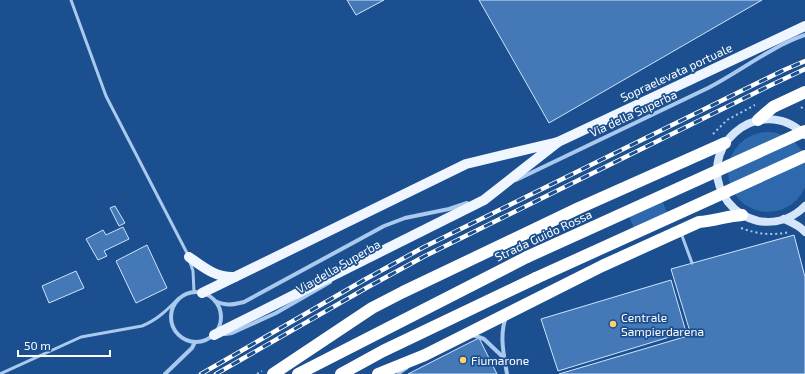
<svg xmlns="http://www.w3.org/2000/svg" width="805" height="374" font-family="'Exo 2',sans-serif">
  <rect width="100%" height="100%" fill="#1b4f8f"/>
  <!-- green -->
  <g fill="#2e69ad">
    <circle cx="768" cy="172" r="40"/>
    <polygon points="660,195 668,215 635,230 626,210"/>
  </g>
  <!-- building -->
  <g fill="#4478b7" stroke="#cfe3fa">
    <polygon points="347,0 384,0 356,15"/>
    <polygon points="479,0 762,0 549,123"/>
    <polygon points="115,206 125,223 119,226 110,208"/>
    <polygon points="123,227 129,239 104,251 107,256 98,260 86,239 103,230 106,235"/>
    <polygon points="794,235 805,277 805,374 559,374 691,335 671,269"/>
    <polygon points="147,245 167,288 136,303 116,261"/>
    <polygon points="76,271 84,288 49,303 42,286"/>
    <polygon points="671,280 686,332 558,371 541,319"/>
    <polygon points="479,338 497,374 408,374 463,346"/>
  </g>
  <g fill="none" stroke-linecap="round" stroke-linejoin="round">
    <!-- path -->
    <g stroke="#a9c9ee" stroke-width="2" stroke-dasharray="2 3" stroke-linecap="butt">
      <polyline points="801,107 805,110"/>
      <polyline points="713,134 727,120 755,105"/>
      <path d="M741,228C757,234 772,236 789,232"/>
      <polyline points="257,374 262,371"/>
    </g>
    <!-- lane -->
    <g stroke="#a9c9ee" stroke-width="3">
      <polyline points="71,0 106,96 188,255"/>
      <polyline points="681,233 692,263"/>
      <polyline points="190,262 193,271 194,292"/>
      <path d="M0,374L81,337L142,326C157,320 167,310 179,298"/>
      <polyline points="398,374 407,368"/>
    </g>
    <!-- street -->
    <g stroke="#a9c9ee" stroke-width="4">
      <path d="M516,180L708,88C741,71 770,47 805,35"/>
      <circle cx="196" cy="317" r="25"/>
      <path d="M215,301C226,306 232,305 244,302L384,226L405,218L449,209L467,203"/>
      <path d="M506,317C499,335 504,356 507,374"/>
      <polyline points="225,334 232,333 276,313 330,282"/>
      <polyline points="473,335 484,339 504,358"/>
      <polyline points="165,374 192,348 195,342"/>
    </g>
    <!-- secondary -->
    <g stroke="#d6e6fa" stroke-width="8">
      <path d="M805,135C759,90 690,151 728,202C735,211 746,218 758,221C775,224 792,219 805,206"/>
      <path d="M784,219C792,223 799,225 805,232"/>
    </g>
    <!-- primary -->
    <g stroke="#f0f6ff" stroke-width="10">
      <path d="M189,257C203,267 216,278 235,277"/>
      <polyline points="202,293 466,164 558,142 805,26"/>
      <polyline points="214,335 296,294"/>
    </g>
    <!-- highway -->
    <g stroke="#fff" stroke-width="12">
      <polyline points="758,120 773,107 805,92"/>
      <polyline points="273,374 372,308 403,292 579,208 725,143"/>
      <polyline points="298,374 527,257"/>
      <polyline points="341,374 383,351 536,278"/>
      <path d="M378,374L425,355L602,266L699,222C714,221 727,216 742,215"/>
    </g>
    <defs>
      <g id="rail">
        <polyline points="201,374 364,280 424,247 784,70 805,61"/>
        <polyline points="216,374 368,287 425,256 767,87 805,69"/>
      </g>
    </defs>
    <!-- rail casing -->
    <use href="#rail" stroke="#fff" stroke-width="4.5"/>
    <!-- rail -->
    <use href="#rail" stroke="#1b4f8f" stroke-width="3" stroke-dasharray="9" stroke-linecap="butt"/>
    <!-- primary-bridge -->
    <polyline stroke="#f0f6ff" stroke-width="10" points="296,294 484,200 558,142"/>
    <!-- highway-bridge -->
    <g stroke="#fff" stroke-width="12">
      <polyline points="527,257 805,131"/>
      <polyline points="536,278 805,156"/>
    </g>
  </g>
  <!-- markers -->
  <g fill="#ffd166" stroke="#1b4f8f" stroke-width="1.5">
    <circle cx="613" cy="324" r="4"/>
    <circle cx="463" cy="360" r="4"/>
  </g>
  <g text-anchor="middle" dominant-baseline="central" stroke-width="3.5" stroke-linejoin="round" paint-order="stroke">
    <!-- street labels -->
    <g font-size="12" fill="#fff" stroke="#1b4f8f">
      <text transform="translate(676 72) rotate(-25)">Sopraelevata portuale</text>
      <text transform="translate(633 113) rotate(-25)">Via della Superba</text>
      <text transform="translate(543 235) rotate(-25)">Strada Guido Rossa</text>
      <text transform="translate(338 266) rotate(-30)">Via della Superba</text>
    </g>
    <!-- poi labels -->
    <g font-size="12" fill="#fff" stroke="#1b4f8f" text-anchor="start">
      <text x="621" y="317">Centrale<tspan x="621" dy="14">Sampierdarena</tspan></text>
      <text x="471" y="360">Fiumarone</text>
    </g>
  </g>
  <!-- scale -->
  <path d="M18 350v6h92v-6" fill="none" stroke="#ffffff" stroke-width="2"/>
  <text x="24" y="350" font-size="12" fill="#ffffff" stroke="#1b4f8f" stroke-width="3" paint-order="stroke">50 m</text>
</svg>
